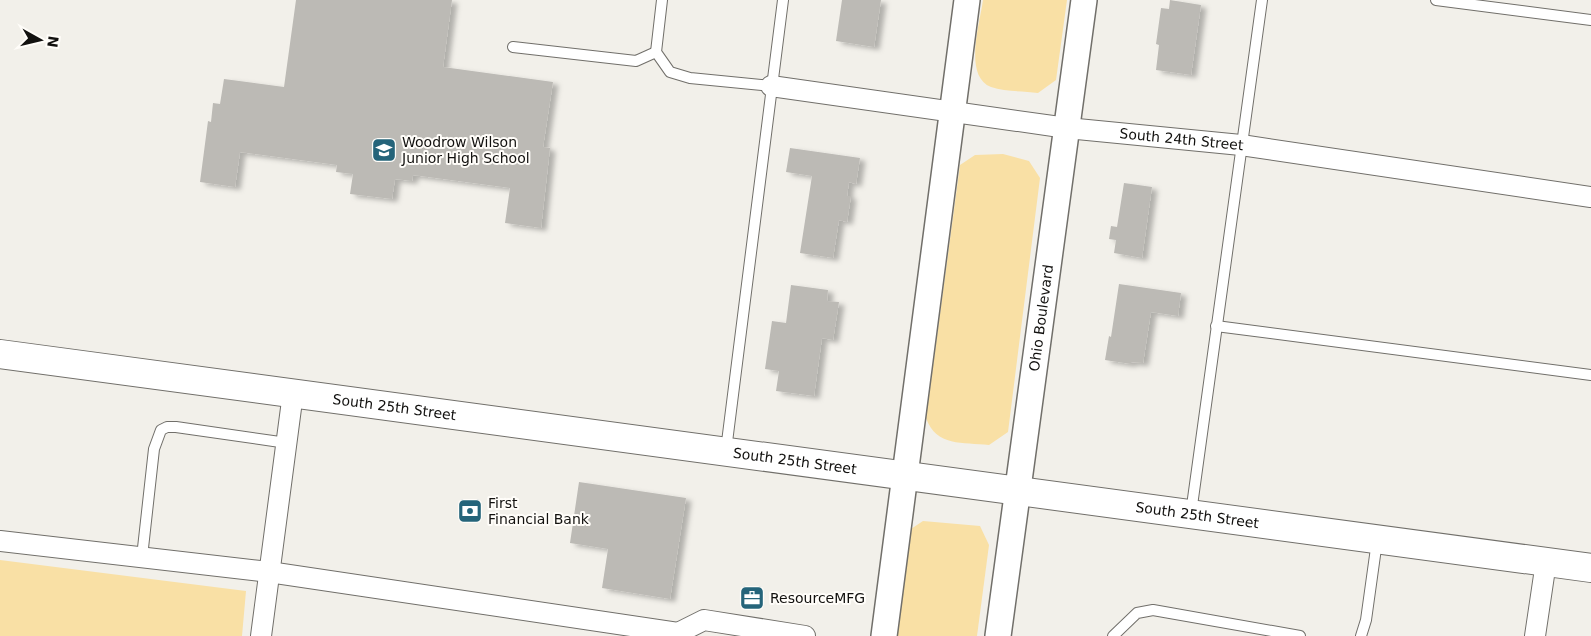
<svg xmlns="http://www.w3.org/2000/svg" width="1591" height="636" font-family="'DejaVu Sans',sans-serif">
  <defs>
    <filter id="shadow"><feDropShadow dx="5.5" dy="3" stdDeviation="2.5" flood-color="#0004"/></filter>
  </defs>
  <rect width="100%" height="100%" fill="#f2f0ea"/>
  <!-- green -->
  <g fill="#f9e0a5">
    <path d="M983,0H1067L1056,80L1038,93C1024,91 1005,92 991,87C963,76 980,23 983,0Z"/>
    <path d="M1003,154L1029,161L1040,178L1008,432L989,445C963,442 936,447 926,418L960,165L975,155Z"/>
    <polygon points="923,521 980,526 989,545 977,636 894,636 908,531"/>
    <polygon points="0,560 246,591 242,636 0,636"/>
  </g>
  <!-- building -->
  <g fill="#bcbab5" filter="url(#shadow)">
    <polygon points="296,0 452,0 443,67 553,82 543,147 550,148 541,228 505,223 510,188 413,175 412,181 395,179 392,199 350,194 353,174 336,172 337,165 240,152 235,187 200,182 208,121 211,122 213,103 220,104 224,79 284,87"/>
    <polygon points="842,0 881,0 874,47 836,41"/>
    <polygon points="1170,0 1201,5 1191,75 1156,70 1159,45 1156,44 1161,8 1169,9"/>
    <polygon points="790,148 860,158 856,184 849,182 847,196 851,196 847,222 839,220 833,258 800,253 812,176 786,172"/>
    <polygon points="1124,183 1152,187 1142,258 1114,253 1116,240 1109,239 1111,226 1117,227"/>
    <polygon points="1119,284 1181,293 1178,316 1151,312 1143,363 1131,362 1131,364 1105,360 1109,336 1111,337"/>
    <polygon points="791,285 828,290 827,301 839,302 833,340 822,338 814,396 776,391 779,371 765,369 772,321 786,323"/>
    <polygon points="579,482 686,498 670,599 602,588 608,549 570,543"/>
  </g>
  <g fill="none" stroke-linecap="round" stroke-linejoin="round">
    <defs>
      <g id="service">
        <polyline points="662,0 656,52 670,72 690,78 771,86"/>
        <polyline points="1436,0 1591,20"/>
        <polyline points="513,47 636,61 656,52"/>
        <polyline points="1216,326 1591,375"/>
        <polyline points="726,450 783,0"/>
        <polyline points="1191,513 1262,0"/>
        <polyline points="142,557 154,449 161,430 167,427 176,427 287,443"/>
        <polyline points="1113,636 1137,613 1153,610 1300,636"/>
        <polyline points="1361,636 1366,620 1377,541"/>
      </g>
      <g id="minor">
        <path id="s1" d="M771,86L1067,128L1241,145L1591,197"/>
        <polyline points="0,541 269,572 678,633 704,620 805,636"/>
        <polyline points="261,636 293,393"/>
        <polyline points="1535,636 1546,562"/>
      </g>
      <g id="tertiary">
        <polyline points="884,636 967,0"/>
        <path id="s2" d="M998,636L1084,0"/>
      </g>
      <g id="secondary">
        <path id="s3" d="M0,354L1591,568"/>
      </g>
    </defs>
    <!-- service casing -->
    <use href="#service" stroke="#716f6a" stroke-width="12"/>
    <!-- minor casing -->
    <use href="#minor" stroke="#716f6a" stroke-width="22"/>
    <!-- tertiary casing -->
    <use href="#tertiary" stroke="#716f6a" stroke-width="28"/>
    <!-- secondary casing -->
    <use href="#secondary" stroke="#716f6a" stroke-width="30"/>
    <!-- service -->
    <use href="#service" stroke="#fff" stroke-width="10"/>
    <!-- minor -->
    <use href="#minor" stroke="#fff" stroke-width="20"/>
    <!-- tertiary -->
    <use href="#tertiary" stroke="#fff" stroke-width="25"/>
    <!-- secondary -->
    <use href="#secondary" stroke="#fff" stroke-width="28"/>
  </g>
  <!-- icons -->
  <defs>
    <symbol id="school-square" viewBox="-11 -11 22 22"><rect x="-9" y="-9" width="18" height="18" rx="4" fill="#25647a" stroke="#fffdf9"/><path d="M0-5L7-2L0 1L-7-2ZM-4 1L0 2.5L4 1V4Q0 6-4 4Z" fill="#fff"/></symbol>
    <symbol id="bank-square" viewBox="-11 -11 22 22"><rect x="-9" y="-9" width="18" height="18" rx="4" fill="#25647a" stroke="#fffdf9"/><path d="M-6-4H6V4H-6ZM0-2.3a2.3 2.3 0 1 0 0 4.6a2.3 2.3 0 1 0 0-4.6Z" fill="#fff"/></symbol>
    <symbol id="office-square" viewBox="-11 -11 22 22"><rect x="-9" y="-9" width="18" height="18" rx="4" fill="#25647a" stroke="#fffdf9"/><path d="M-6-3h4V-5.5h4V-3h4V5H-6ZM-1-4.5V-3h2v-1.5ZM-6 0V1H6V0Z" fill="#fff"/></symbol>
  </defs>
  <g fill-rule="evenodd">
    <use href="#school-square" x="370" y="136" width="28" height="28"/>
    <use href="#bank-square" x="456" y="497" width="28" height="28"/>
    <use href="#office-square" x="738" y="584" width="28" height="28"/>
  </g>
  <g text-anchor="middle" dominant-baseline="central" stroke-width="4" stroke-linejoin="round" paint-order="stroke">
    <!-- street labels -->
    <g font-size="14" fill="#12110f" stroke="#fffdf9">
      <text stroke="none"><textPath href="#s1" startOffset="414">South 24th Street</textPath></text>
      <text stroke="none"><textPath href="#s2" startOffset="321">Ohio Boulevard</textPath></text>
      <text stroke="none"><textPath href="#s3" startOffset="398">South 25th Street</textPath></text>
      <text stroke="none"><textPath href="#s3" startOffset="802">South 25th Street</textPath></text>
      <text stroke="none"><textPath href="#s3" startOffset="1208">South 25th Street</textPath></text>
    </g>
    <!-- poi labels -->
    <g font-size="14" fill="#12110f" stroke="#fffdf9" text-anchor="start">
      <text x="402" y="142">Woodrow Wilson<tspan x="402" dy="16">Junior High School</tspan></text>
      <text x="488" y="503">First<tspan x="488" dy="16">Financial Bank</tspan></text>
      <text x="770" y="598">ResourceMFG</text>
    </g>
  </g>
  <!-- north arrow -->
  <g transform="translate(40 40) rotate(98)" stroke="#fffdf9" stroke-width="4" paint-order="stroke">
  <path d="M0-4L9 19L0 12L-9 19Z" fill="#12110f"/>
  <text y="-8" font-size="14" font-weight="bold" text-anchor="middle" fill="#12110f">N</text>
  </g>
</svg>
